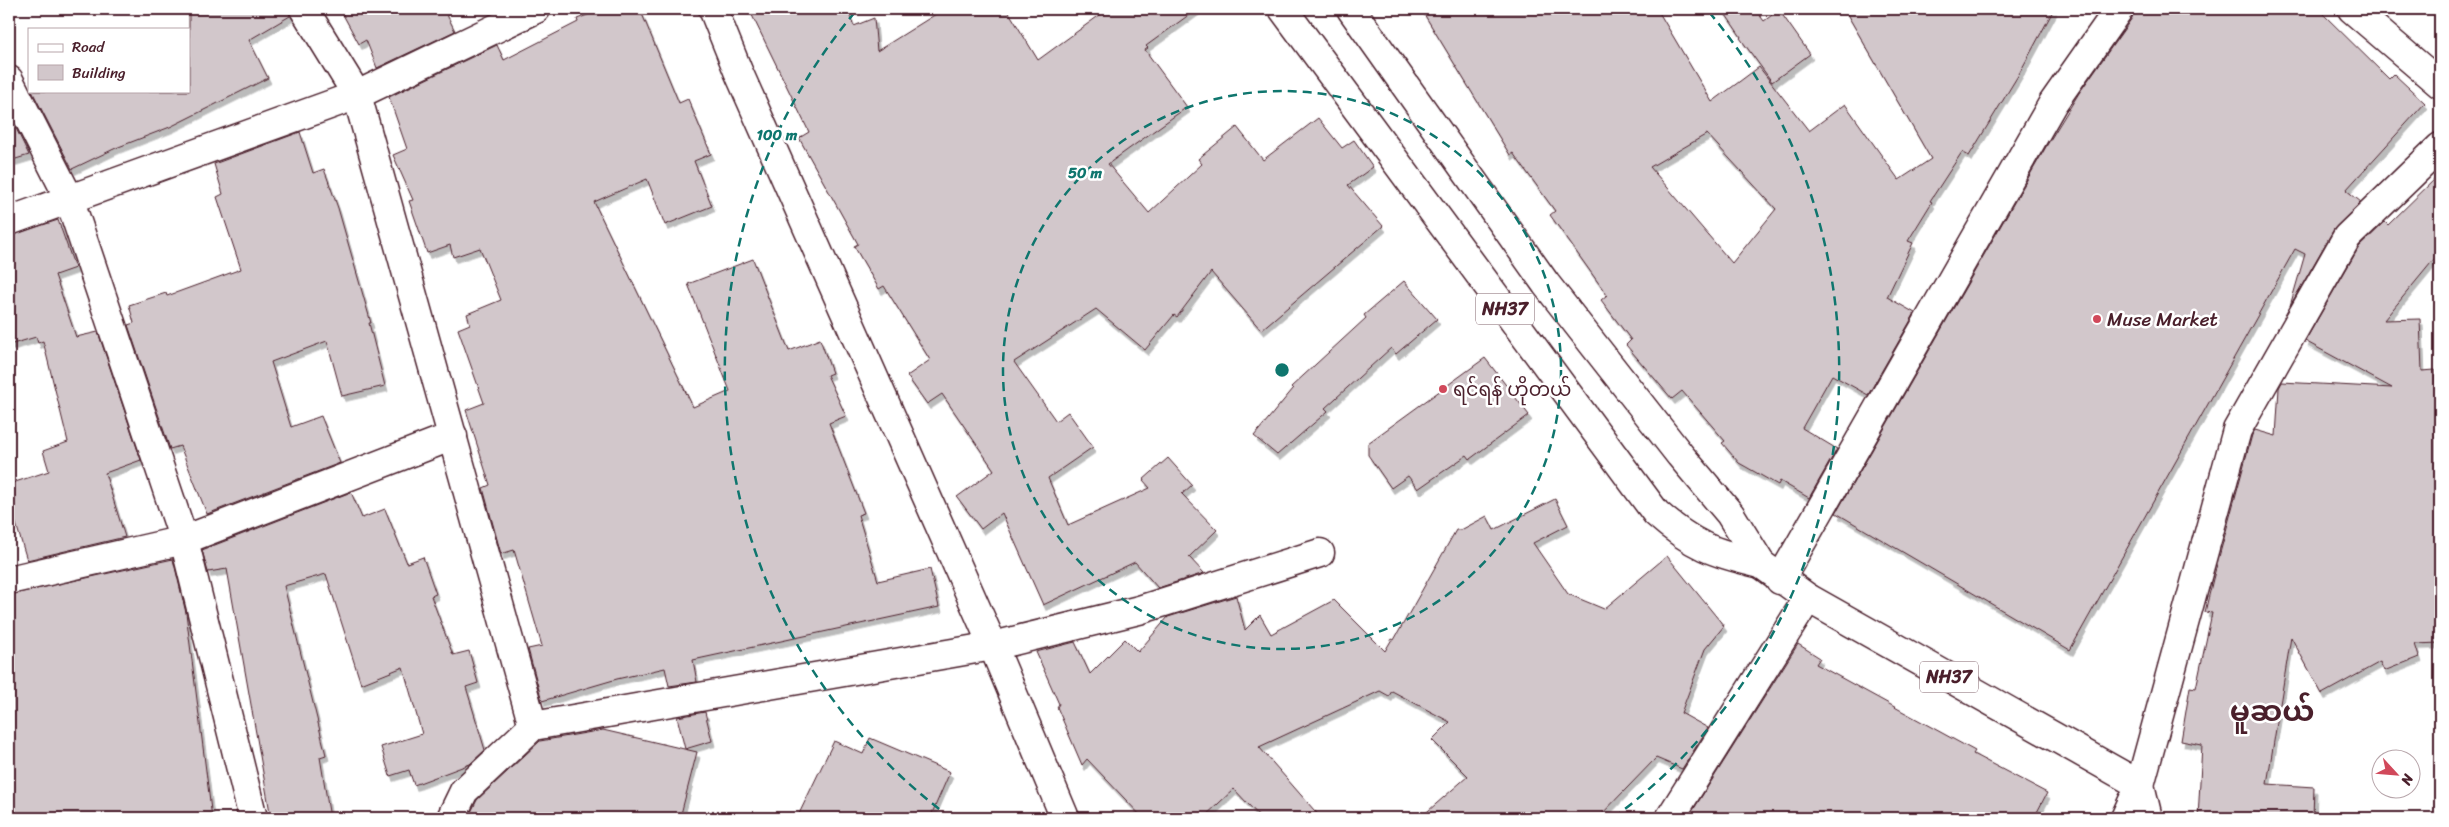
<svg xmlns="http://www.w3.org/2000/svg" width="2449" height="827" font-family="Sriracha,'Noto Sans Myanmar',sans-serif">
  <defs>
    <filter id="shadow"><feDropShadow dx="3" dy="5.5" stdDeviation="0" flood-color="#0004"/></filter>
  </defs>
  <rect width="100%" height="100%" fill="#fff"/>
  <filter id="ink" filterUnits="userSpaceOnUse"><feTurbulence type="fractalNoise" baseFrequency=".02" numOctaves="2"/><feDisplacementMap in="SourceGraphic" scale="10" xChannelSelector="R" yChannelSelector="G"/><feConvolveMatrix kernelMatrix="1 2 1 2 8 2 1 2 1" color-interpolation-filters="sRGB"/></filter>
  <g filter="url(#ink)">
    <!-- building -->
    <g fill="#d2c7cb" stroke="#4a1f2b" fill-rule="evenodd" filter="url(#shadow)">
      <polygon points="189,9 288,9 290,16 249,40 268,78 170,127 116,148 72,169 32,91 189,91"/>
      <polygon points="340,9 444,9 455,31 377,68 366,40 359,44"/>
      <polygon points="603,9 640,9 679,103 688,99 711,154 694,161 712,206 665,225 647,179 594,202 693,407 730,391 688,284 753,259 789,351 820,339 832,373 827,375 846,416 829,423 864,513 858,515 878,581 930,569 939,607 693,660 697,682 669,686 665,668 617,679 542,701 528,649 542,646 514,550 501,554 483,488 490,485 466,410 484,403 458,329 470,324 467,314 501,300 480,248 453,257 450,245 427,253 409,201 413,200 393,155 407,149 389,97 497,45 504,60 578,22 577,19"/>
      <polygon points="749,9 847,9 854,26 874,18 877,51 944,9 1007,9 1038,60 1108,9 1197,9 1146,46 1148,48 1145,50 1187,107 1108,164 1149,213 1202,164 1198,159 1237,127 1263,160 1318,118 1342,148 1354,140 1373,167 1348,185 1383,226 1261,330 1211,272 1177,317 1174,315 1145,350 1096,309 1014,362 1056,421 1068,412 1093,447 1048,478 1068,525 1150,488 1143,480 1168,458 1192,485 1182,494 1217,530 1189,557 1204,573 1158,588 1135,562 1043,605 1002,513 981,529 957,497 994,470 942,394 927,404 907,376 930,360 884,286 879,289 854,246 858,244 799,138 809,132"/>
      <path d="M1421,9H1657L1712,102L1759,67L1809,131L1845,104L1899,180L1931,159L1844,9H2054L2019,74L1969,156L1962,152L1930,201L1932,202L1908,241L1913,243L1887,297L1915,313L1868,395L1832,375L1802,428L1837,449L1809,498L1780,481L1778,485L1739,463L1722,443L1725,441L1682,391L1672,399L1626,345L1631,340L1601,300L1607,295L1550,215L1555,211L1513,153L1510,155ZM1707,134L1776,209L1732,263L1650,167Z"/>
      <polygon points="1722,9 1755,9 1764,21 1779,10 1810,54 1772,82 1740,38 1741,37"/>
      <polygon points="2134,9 2318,9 2389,79 2394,74 2425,103 2346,190 2361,202 2334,229 2290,306 2305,254 2295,249 2070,650 1836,513 2047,145 2079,93 2132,18"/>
      <polygon points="9,114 29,155 9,161"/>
      <polygon points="300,132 313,173 324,169 338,208 371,323 369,323 385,386 342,396 327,341 271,362 291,427 321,416 340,463 207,514 180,446 170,449 128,325 134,323 129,305 166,293 167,296 241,269 217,197 223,194 214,164"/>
      <polygon points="2440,174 2440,252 2384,320 2420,319 2422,371 2435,370 2437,413 2440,412 2440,643 2415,644 2419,657 2384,671 2380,662 2322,694 2291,637 2267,784 2314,787 2313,818 2198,818 2202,745 2181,741 2190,687 2196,688 2212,613 2205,612 2213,579 2252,435 2255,430 2276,436 2279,388 2282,382 2392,388 2305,341 2359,247 2385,222 2388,225"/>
      <polygon points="58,220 75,268 55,275 76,337 98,332 141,460 105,473 125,537 27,560 9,501 9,484 49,471 43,451 68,442 43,341 38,343 36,337 9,345 9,236"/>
      <polygon points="1404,281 1437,319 1396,354 1391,348 1325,408 1328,411 1277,455 1254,436 1293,389 1291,387 1366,318 1364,315"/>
      <polygon points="1485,358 1529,415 1470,459 1467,455 1418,489 1408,476 1391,488 1368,455 1368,443"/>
      <polygon points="351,492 362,518 385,509 407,563 423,557 436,594 431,596 453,655 469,651 478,683 466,687 485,750 470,764 414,785 409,770 390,776 381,747 422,734 403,667 361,684 326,574 284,586 326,755 320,757 330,818 271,818 227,569 208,572 202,550"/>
      <polygon points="1555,499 1568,525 1533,543 1568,594 1604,609 1667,556 1724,626 1705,649 1681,713 1708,728 1682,769 1656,758 1598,818 1420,818 1468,776 1432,740 1450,722 1392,691 1389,696 1380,691 1259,747 1321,818 1261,818 1234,789 1203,818 1143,818 1087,759 1082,765 1057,707 1059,704 1036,652 1075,642 1090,674 1125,639 1138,652 1168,617 1236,596 1245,630 1260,615 1271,634 1334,600 1385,651 1392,639 1394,640 1456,530 1461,530 1487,516 1494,530"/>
      <polygon points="173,559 186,613 212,818 9,818 9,595"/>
      <polygon points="1798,644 1820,658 1816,664 1975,751 1973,754 2047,793 2034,818 1688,818"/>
      <polygon points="705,712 712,741 685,749 677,717"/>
      <polygon points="603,730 697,752 680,818 468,818 477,800 540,741"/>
      <polygon points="870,738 950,772 930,818 797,818 834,741 863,754"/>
    </g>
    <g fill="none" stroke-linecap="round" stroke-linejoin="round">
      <defs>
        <g id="street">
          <polyline points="304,9 357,95 533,726"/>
          <polyline points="713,9 738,71 993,646 1065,818"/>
          <polyline points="2352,9 2440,84"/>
          <polyline points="9,80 69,198 184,540 253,818"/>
          <polyline points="9,221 357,95 536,9"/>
          <polyline points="9,580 184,540 453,436"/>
          <polyline points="1780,580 2053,103 2119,9"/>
          <polyline points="451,818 464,791 533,726 993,646 1139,610 1320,553"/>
          <polyline points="1670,818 1808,598"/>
          <polyline points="2125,818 2140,785 2237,430 2347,237 2440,147"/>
        </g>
        <g id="highway">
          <path d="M1283,9L1656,513C1693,546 1714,553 1761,564"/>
          <polyline points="1351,9 1546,284 1680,455 1730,514 1761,564 1808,598 2140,785 2148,818"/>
        </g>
      </defs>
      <!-- street casing -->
      <use href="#street" stroke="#4a1f2b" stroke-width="31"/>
      <!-- highway casing -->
      <use href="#highway" stroke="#4a1f2b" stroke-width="31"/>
      <!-- street -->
      <use href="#street" stroke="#fff" stroke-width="28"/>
      <!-- highway -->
      <use href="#highway" stroke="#fff" stroke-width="28"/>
    </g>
  </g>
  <!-- distance rings -->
  <g fill="none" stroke="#0f766e" stroke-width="2.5" stroke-dasharray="9 6">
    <circle cx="1282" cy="370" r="279"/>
    <path d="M951 818A557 557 0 0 1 855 12M1709 12A557 557 0 0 1 1613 818"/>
  </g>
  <!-- markers -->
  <g fill="#d1495b" stroke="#fff" stroke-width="2">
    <circle cx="2097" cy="319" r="5"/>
    <circle cx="1443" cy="389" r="5"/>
  </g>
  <g text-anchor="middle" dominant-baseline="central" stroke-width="5" stroke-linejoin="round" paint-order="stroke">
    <!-- shield labels -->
    <g fill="#fff" stroke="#80626b" stroke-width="1">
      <rect x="1476" y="293.5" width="58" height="31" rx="4"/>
      <rect x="1920" y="661.5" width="58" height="31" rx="4"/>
    </g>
    <g font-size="18" font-weight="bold" fill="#4a1f2b">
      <text x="1505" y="309">NH37</text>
      <text x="1949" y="677">NH37</text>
    </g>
    <!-- poi labels -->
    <g font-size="19" fill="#4a1f2b" stroke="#fff" text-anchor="start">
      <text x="2107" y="319">Muse Market</text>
      <text x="1453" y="389">ရင်ရန် ဟိုတယ်</text>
    </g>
    <!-- town labels -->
    <g font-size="29" font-weight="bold" fill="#4a1f2b" stroke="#fff">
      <text x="2272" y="711">မူဆယ်</text>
    </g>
  </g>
  <circle cx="1282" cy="370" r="8" fill="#0f766e" stroke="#fff" stroke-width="2.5"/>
  <g font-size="15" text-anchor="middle" font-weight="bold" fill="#0f766e" stroke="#fff" stroke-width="5" stroke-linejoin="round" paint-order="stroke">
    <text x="777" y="140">100 m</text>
    <text x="1085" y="178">50 m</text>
  </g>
  <!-- margin -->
  <rect width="2449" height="827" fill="none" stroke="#fff" stroke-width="30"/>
  <rect x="15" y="15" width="2419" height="797" fill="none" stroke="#4a1f2b" stroke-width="2" filter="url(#ink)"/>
  <!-- legend -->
  <rect x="28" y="28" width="162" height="65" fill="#ffffff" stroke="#b7a5aa"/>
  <rect x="38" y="44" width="25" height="8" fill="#ffffff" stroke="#b7a5aa"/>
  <text x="72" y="52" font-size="15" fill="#4a1f2b">Road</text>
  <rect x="38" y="65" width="25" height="15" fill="#d2c7cb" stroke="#b7a5aa"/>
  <text x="72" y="78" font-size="15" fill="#4a1f2b">Building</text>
  <!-- north arrow -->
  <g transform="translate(2396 774) rotate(116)"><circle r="24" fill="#ffffff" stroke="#b7a5aa"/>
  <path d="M0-4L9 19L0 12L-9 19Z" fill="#d1495b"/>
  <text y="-8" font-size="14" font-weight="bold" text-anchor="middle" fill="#4a1f2b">N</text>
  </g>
</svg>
